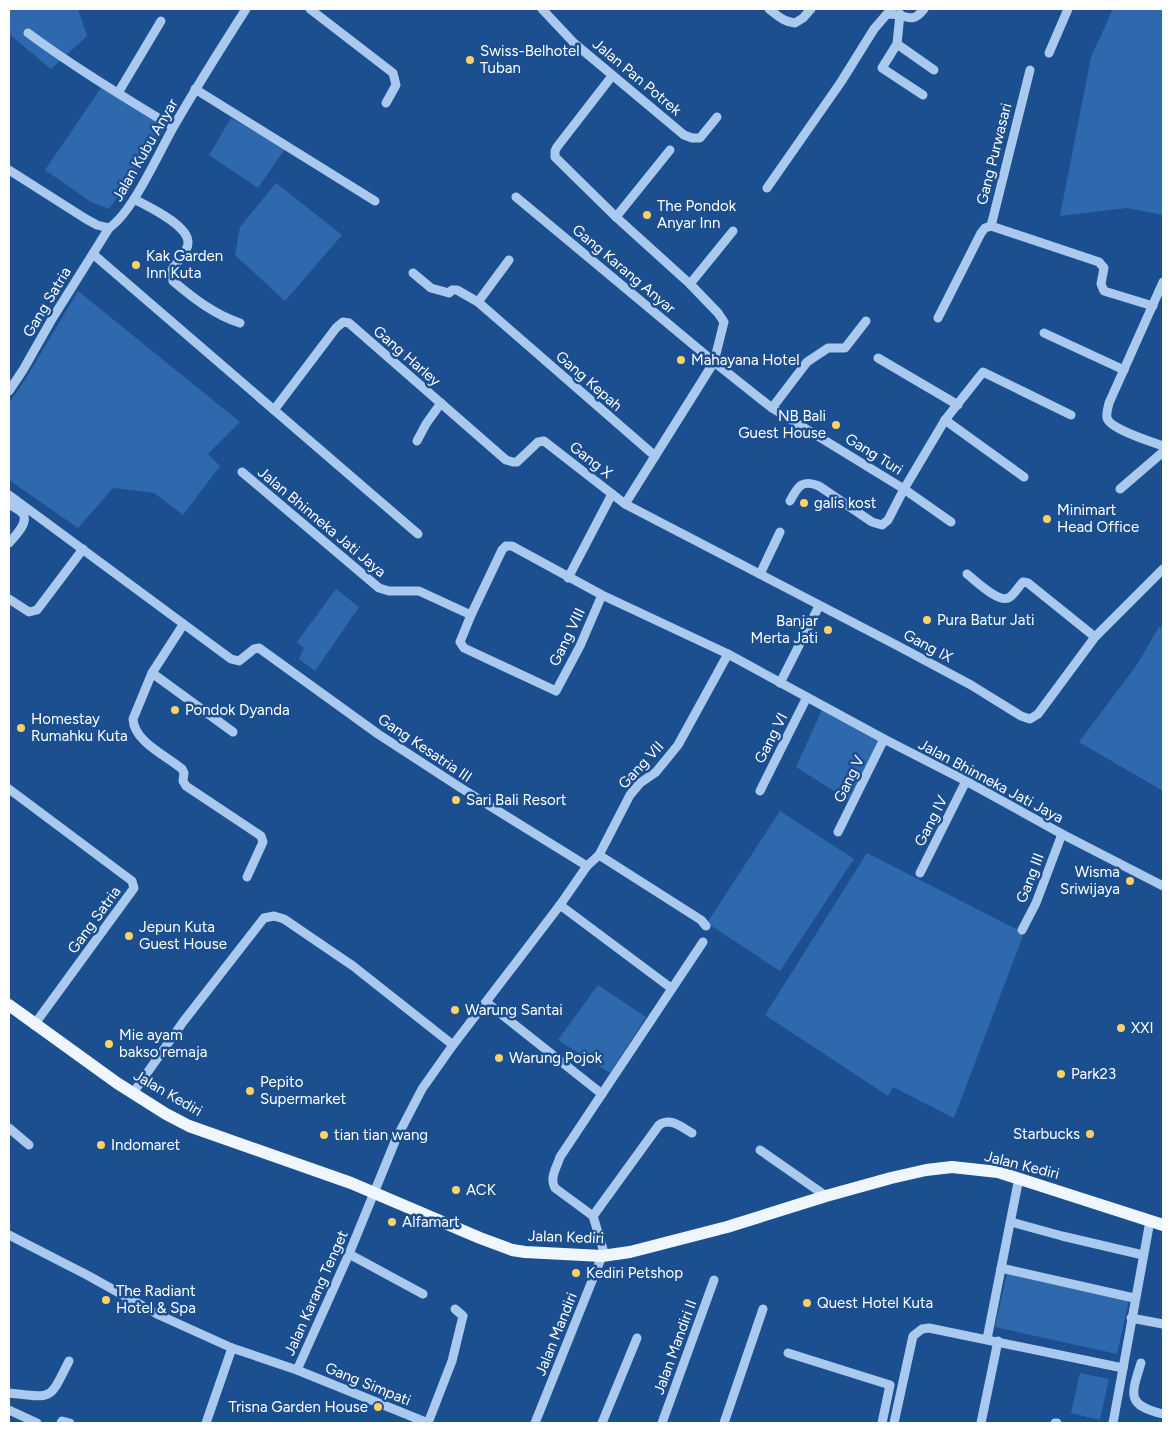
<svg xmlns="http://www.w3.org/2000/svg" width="1172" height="1432" font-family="Figtree,sans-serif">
  <rect width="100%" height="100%" fill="#1b4f8f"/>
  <!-- green -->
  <g fill="#2e69ad">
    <polygon points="9,9 78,9 87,36 51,69 9,34"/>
    <polygon points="1113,9 1163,9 1163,215 1127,208 1060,216 1091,57"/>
    <polygon points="101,88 166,127 109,209 91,202 45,170"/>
    <polygon points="231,118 285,149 258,188 209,155"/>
    <polygon points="276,183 342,235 285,301 235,255 240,227"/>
    <polygon points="78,291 240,422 208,454 220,466 183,515 154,493 113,488 78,528 9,480 9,403 23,383"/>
    <polygon points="336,589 359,607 315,671 299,659 304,648 297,642"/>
    <polygon points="1159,627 1163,627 1163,791 1079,742 1136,666"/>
    <polygon points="822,710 879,740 848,800 796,767"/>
    <polygon points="780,811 854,859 780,971 707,923"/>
    <polygon points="867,853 1024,933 954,1118 893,1087 888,1096 765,1015"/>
    <polygon points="598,985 646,1017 610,1073 558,1040"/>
    <polygon points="1007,1273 1129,1300 1117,1354 995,1327"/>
    <polygon points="1080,1373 1109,1379 1100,1420 1071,1413"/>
  </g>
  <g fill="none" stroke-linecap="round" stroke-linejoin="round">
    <!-- minor -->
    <g stroke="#a9c9ee" stroke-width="9">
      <polyline points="310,9 393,73 396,85 386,103"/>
      <polyline points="542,9 574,43 684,135 692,138 700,138 717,117"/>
      <path d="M769,9C778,16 784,22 795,23L803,18L811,9"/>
      <polyline points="900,14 897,44 882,68 923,95"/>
      <path d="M28,33C74,67 124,97 173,127"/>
      <polyline points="897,44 934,70"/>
      <polyline points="1049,53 1068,9"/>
      <polyline points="612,76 557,147 555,151 555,157 616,217 690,284 718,313 724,322 714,362 625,504"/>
      <polyline points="195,89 375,201"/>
      <polyline points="118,93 161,21"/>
      <path d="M9,170L86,219L97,225L109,228C133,212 159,152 174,126C197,86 221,48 246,9"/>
      <path d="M767,188L841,82L874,29L887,14C906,13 911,26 924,9"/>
      <polyline points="516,197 714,362 772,408 904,489 945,420 983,372 1071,415"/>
      <path d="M134,199C147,206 189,225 188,243C188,253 176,261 172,270L173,281C193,298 215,315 240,323"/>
      <polyline points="616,217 670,150"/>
      <polyline points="991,226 1099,262 1104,268 1101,284 1104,291 1153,306"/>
      <polyline points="991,226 1030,70"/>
      <polyline points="93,254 418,534"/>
      <polyline points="413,273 431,288 449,293 452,290 457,290 478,302 655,456"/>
      <path d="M1163,282L1109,403C1108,408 1106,413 1107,418C1110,429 1152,442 1163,446"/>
      <polyline points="690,284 733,231"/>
      <polyline points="478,302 509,260"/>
      <polyline points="938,318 981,233 985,228 991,226"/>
      <polyline points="1044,333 1124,370"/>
      <polyline points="878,358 958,405"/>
      <polyline points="9,391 23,370 52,319 109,228"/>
      <polyline points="772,408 807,362 828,348 845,348 866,321"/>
      <polyline points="274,410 336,328 343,322 349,323 506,460 513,462 517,462 538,442 544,441 625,504 900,647 971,685 1021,716 1030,719 1038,714 1095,637 1163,569"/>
      <polyline points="945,420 1024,477"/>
      <polyline points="417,441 426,424 441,403"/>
      <polyline points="242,472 379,588 389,591 419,591 471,615"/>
      <polyline points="1120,489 1163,452"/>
      <polyline points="9,495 231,659 239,661 254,649 259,648 378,734 461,788 587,866"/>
      <path d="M790,501C798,486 802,479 819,486L872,522L882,525L888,520L904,489L951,522"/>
      <path d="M9,504C13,507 20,510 23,514C29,523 14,537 9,543"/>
      <polyline points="760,574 780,532"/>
      <path d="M967,574C976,581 1000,605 1010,597C1015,593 1018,587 1023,582L1028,583L1095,637"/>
      <polyline points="568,578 612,494"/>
      <polyline points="602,595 580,646 556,691 464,648 460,642 471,615 502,550 506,546 512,546 602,595 728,654 884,739 966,781 1062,834 1163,886"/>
      <polyline points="9,599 29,612 37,610 83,549"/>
      <path d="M183,625L152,673L133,719C134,742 167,756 182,769L184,773L183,781L186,786L261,836L263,842L247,877"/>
      <polyline points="152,673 233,732"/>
      <polyline points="780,683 819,606"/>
      <polyline points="9,789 132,881 134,888 34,1025"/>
      <polyline points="760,791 807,697"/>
      <polyline points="838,832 884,739"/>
      <polyline points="599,855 701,920 706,926"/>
      <polyline points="920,873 966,781"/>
      <polyline points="560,905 671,988"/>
      <polyline points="1022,930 1036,903 1062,834"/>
      <polyline points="486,1002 602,1094"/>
      <polyline points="133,1093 183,1022 264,918 274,916 284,919 353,966 453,1045"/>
      <polyline points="9,1128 29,1145"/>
      <polyline points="760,1150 826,1196"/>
      <path d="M593,1216L659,1125C671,1117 681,1127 692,1133"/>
      <polyline points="1011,1222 1062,1236 1143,1255"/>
      <polyline points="9,1235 87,1275 159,1315 232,1348 297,1370 428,1423"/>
      <polyline points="349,1254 423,1294"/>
      <path d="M605,1256L593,1216L555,1188C549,1178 557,1167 560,1157L703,942"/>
      <polyline points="1001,1268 1134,1298"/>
      <polyline points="1131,1318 1163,1324"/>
      <polyline points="987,1339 1019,1178"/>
      <polyline points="788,1353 890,1385 882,1423"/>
      <path d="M1141,1363C1131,1395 1126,1405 1163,1414"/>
      <polyline points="297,1370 349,1254 396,1139 422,1089 453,1045 560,905 587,866 599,855 630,795 640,783 656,772 678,745 728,654"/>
      <path d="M9,1393C53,1398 49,1401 69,1361"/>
      <polyline points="9,1410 37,1423"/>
      <polyline points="61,1423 62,1421 70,1423"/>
      <polyline points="206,1423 232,1348"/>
      <polyline points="428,1423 452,1361 463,1316 455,1309"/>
      <polyline points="535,1423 602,1256"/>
      <polyline points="602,1423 637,1338"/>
      <polyline points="662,1423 714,1280"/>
      <polyline points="724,1423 763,1309"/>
      <polyline points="894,1423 913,1336 922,1329 929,1328 1123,1368"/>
      <polyline points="981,1423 998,1341"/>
      <polyline points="1055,1423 1057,1423"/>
      <polyline points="1113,1423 1150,1221"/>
    </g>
    <!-- major -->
    <polyline stroke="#f0f6ff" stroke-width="12" points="9,1005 117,1083 166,1114 189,1126 351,1183 480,1238 512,1250 525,1252 602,1256 630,1252 727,1227 826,1196 891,1178 926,1170 952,1167 998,1172 1163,1225"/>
  </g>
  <!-- markers -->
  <g fill="#ffd166" stroke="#1b4f8f" stroke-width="2">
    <circle cx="470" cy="60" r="5"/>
    <circle cx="647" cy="215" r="5"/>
    <circle cx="136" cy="265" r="5"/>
    <circle cx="681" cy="360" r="5"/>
    <circle cx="836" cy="425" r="5"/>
    <circle cx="804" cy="503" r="5"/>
    <circle cx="1047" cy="519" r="5"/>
    <circle cx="927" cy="620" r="5"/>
    <circle cx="828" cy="630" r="5"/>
    <circle cx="175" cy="710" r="5"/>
    <circle cx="21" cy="728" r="5"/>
    <circle cx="456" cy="800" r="5"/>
    <circle cx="1130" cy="881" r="5"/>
    <circle cx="129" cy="936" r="5"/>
    <circle cx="455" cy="1010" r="5"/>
    <circle cx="1121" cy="1028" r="5"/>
    <circle cx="109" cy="1044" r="5"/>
    <circle cx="499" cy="1058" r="5"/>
    <circle cx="1061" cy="1074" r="5"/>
    <circle cx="250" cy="1091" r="5"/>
    <circle cx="1090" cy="1134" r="5"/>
    <circle cx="324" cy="1135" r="5"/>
    <circle cx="101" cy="1145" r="5"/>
    <circle cx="456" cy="1190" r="5"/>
    <circle cx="392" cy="1222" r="5"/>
    <circle cx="576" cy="1273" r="5"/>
    <circle cx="106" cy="1300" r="5"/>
    <circle cx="807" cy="1303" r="5"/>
    <circle cx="378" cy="1407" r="5"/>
  </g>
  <g text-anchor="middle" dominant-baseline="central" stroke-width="5" stroke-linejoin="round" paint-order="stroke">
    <!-- poi labels -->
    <g font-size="15" fill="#fff" stroke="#1b4f8f" text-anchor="start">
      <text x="480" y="51">Swiss-Belhotel<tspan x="480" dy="17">Tuban</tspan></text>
      <text x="657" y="206">The Pondok<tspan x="657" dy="17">Anyar Inn</tspan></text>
      <text x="146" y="256">Kak Garden<tspan x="146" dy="17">Inn Kuta</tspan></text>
      <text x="691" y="360">Mahayana Hotel</text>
      <text x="826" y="416" text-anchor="end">NB Bali<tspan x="826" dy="17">Guest House</tspan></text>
      <text x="814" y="503">galis kost</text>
      <text x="1057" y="510">Minimart<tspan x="1057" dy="17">Head Office</tspan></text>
      <text x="937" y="620">Pura Batur Jati</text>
      <text x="818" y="621" text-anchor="end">Banjar<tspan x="818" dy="17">Merta Jati</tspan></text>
      <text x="185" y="710">Pondok Dyanda</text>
      <text x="31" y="719">Homestay<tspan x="31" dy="17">Rumahku Kuta</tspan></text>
      <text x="466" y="800">Sari Bali Resort</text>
      <text x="1120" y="872" text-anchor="end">Wisma<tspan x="1120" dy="17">Sriwijaya</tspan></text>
      <text x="139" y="927">Jepun Kuta<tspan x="139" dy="17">Guest House</tspan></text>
      <text x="465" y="1010">Warung Santai</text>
      <text x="1131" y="1028">XXI</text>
      <text x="119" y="1035">Mie ayam<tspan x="119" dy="17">bakso remaja</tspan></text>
      <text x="509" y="1058">Warung Pojok</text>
      <text x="1071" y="1074">Park23</text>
      <text x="260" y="1082">Pepito<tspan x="260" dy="17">Supermarket</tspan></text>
      <text x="1080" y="1134" text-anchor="end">Starbucks</text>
      <text x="334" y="1135">tian tian wang</text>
      <text x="111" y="1145">Indomaret</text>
      <text x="466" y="1190">ACK</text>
      <text x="402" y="1222">Alfamart</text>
      <text x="586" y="1273">Kediri Petshop</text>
      <text x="116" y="1291">The Radiant<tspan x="116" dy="17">Hotel &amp; Spa</tspan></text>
      <text x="817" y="1303">Quest Hotel Kuta</text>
      <text x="368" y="1407" text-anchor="end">Trisna Garden House</text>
    </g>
    <!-- street labels -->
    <g font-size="15" fill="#fff" stroke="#1b4f8f">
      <text transform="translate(637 77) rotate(40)">Jalan Pan Potrek</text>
      <text transform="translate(145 150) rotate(-60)">Jalan Kubu Anyar</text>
      <text transform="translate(994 154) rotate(-76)">Gang Purwasari</text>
      <text transform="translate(624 269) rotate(40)">Gang Karang Anyar</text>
      <text transform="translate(47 302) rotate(-59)">Gang Satria</text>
      <text transform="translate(407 356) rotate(41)">Gang Harley</text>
      <text transform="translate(589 381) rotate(41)">Gang Kepah</text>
      <text transform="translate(874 454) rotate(32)">Gang Turi</text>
      <text transform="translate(591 460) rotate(38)">Gang X</text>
      <text transform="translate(322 522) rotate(40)">Jalan Bhinneka Jati Jaya</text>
      <text transform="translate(567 637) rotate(-64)">Gang VIII</text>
      <text transform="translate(928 646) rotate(28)">Gang IX</text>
      <text transform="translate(771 738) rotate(-63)">Gang VI</text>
      <text transform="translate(425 748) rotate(34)">Gang Kesatria III</text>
      <text transform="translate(641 765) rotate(-47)">Gang VII</text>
      <text transform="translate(849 779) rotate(-64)">Gang V</text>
      <text transform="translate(991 781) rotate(28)">Jalan Bhinneka Jati Jaya</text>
      <text transform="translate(931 821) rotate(-63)">Gang IV</text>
      <text transform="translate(1030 878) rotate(-69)">Gang III</text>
      <text transform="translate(94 920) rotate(-54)">Gang Satria</text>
      <text transform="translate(168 1093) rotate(30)">Jalan Kediri</text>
      <text transform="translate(1022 1165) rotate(14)">Jalan Kediri</text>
      <text transform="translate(566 1237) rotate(2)">Jalan Kediri</text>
      <text transform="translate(316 1293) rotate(-66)">Jalan Karang Tenget</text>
      <text transform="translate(556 1334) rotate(-68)">Jalan Mandiri</text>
      <text transform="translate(675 1347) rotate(-70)">Jalan Mandiri II</text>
      <text transform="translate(368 1384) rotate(22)">Gang Simpati</text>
    </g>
  </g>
  <!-- border -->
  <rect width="1172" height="1432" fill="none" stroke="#ffffff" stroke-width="20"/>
</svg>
